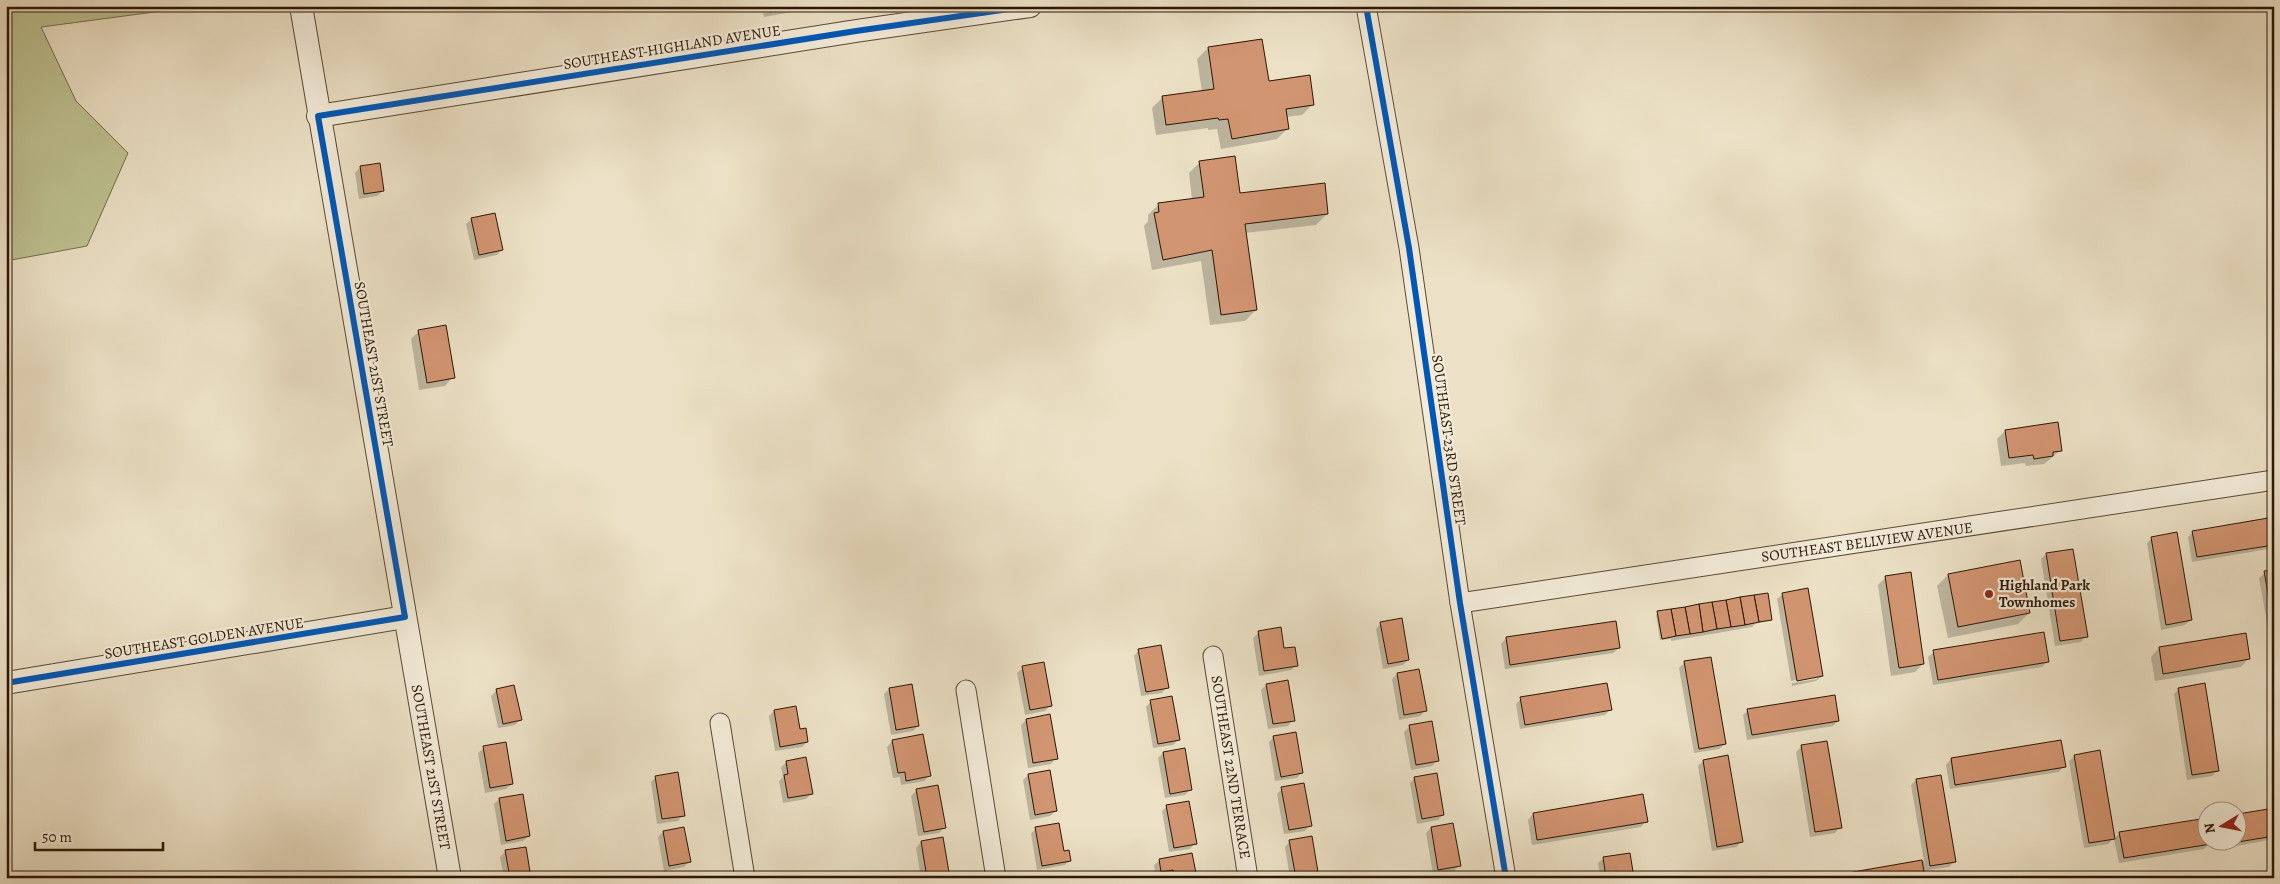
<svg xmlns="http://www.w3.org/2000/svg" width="2280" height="884" font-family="Alegreya,serif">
  <rect width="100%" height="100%" fill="#ece1c6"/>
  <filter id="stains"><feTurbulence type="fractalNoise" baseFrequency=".004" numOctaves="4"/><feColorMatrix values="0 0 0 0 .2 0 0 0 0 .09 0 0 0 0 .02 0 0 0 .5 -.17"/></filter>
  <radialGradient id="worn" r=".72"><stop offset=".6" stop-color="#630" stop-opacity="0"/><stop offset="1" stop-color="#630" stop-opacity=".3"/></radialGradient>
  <!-- green -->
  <polygon fill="#bec191" stroke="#746c4a" points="6,6 200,6 41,27 76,101 128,153 87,246 6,261"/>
  <!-- shadow -->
  <g fill="#0003">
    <polygon points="647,6 668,6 647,9"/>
    <polygon points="762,6 798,6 798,7 792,12 764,17"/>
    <polygon points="1208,48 1268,83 1313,104 1302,115 1286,117 1288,128 1277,139 1221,149 1217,129 1208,130 1208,128 1156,135 1152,108 1163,97 1202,92 1197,59"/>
    <polygon points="1200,162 1239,195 1327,214 1316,225 1245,233 1256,310 1245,321 1210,325 1201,261 1152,270 1144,226 1148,221 1148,215 1159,204 1192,200 1189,173"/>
    <polygon points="360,167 383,191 377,196 359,199 355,173"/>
    <polygon points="472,219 502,250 497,255 474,260 466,224"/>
    <polygon points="419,331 453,377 445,386 419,390 411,339"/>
    <polygon points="2005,431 2060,451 2044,464 2026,466 2025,463 2001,466 1997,439"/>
    <polygon points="2274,518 2274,548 2192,562 2188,537 2193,532"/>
    <polygon points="2152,538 2191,620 2185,625 2161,630 2147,543"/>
    <polygon points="2046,554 2086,636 2081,642 2055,646 2041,559"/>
    <polygon points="2274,571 2274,662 2259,578 2265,573"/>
    <polygon points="1948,575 2029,613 2018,624 1948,638 1937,586"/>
    <polygon points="1886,577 1923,664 1915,672 1891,676 1878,585"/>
    <polygon points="1783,594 1822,676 1816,681 1792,686 1792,683 1817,679 1817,676 1791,681 1777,599"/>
    <polygon points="1658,613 1771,620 1755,624 1752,627 1671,641 1671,639 1660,640 1656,615"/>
    <polygon points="1615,622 1619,648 1613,653 1505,669 1501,644 1506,638"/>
    <polygon points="1381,623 1408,660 1403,665 1383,669 1376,629"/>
    <polygon points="1259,632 1283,650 1296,665 1291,670 1259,676 1253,638"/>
    <polygon points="2245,634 2249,658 2241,667 2155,681 2151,657 2159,648"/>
    <polygon points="1139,650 1167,687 1162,693 1141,696 1134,656"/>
    <polygon points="1934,652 2048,661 2042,667 1933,685 1928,657"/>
    <polygon points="1685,662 1725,744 1719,749 1694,753 1679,668"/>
    <polygon points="1023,668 1050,706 1045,711 1025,715 1017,673"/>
    <polygon points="1418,670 1425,711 1420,716 1399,720 1392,679 1397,674"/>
    <polygon points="1266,685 1293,720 1288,726 1268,729 1261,690"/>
    <polygon points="889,689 918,726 913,731 891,735 884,694"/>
    <polygon points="2179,689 2218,770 2212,776 2187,780 2174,694"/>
    <polygon points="497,690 521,719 515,725 498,728 491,696"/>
    <polygon points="1521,699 1610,710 1605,715 1520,729 1516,704"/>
    <polygon points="1151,701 1179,739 1173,745 1153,748 1146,707"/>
    <polygon points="795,708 799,730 807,742 802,747 775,751 769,716 774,711"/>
    <polygon points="1748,710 1838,721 1833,726 1747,740 1743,715"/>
    <polygon points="1026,720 1056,758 1051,764 1028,768 1021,725"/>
    <polygon points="1410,726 1437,761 1432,766 1411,770 1404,732"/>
    <polygon points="1274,737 1302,772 1297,778 1275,781 1269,742"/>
    <polygon points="892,741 929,776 924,781 901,785 900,777 893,778 887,747"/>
    <polygon points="2060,741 2064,766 2059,772 1950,789 1946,765 1951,759"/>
    <polygon points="1801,747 1840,827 1835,833 1810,837 1796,752"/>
    <polygon points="484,748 512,784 506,789 485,793 478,753"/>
    <polygon points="1163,753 1191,789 1185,795 1165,798 1158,758"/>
    <polygon points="2075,756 2114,838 2108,844 2084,848 2069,761"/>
    <polygon points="1703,761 1741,842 1736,847 1712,851 1698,766"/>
    <polygon points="787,762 811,794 806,799 783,803 779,781 783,777 781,767"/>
    <polygon points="1049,771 1056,811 1050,816 1030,820 1023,780 1028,775"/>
    <polygon points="656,777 683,815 678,821 657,824 651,782"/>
    <polygon points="1415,778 1443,815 1438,820 1417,824 1410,783"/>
    <polygon points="1916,780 1954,862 1949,867 1923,871 1924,878 1835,878 1924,861 1911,785"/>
    <polygon points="1282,789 1310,825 1305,831 1284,834 1277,794"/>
    <polygon points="917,790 944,828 939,833 918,836 911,796"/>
    <polygon points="499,799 529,836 523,841 501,845 494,804"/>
    <polygon points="1167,806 1195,843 1190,849 1169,852 1162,811"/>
    <polygon points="2274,809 2274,839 2215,850 2214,842 2238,842 2238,816"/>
    <polygon points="1533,814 1646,821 1641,827 1532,845 1528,820"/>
    <polygon points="1036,828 1070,860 1065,865 1037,870 1031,834"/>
    <polygon points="1431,828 1460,865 1454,871 1433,874 1426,833"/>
    <polygon points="663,832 689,862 684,867 664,871 658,837"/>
    <polygon points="2120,833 2209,842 2210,844 2204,849 2119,863 2114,839"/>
    <polygon points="1290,841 1318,878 1290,878 1285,847"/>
    <polygon points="921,842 949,878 921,878 916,848"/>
    <polygon points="506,851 530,878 504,878 500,857"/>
    <polygon points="1604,858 1633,878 1601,878 1598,863"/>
    <polygon points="1160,860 1195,878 1169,878 1168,875 1156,877 1154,865"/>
  </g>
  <!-- building -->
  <g fill="#d29571" stroke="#2b1604">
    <polygon points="768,6 799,6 799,7 769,12"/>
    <polygon points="1262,39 1269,81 1310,75 1314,105 1286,109 1289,129 1232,139 1228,119 1219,120 1218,118 1166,125 1162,96 1214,89 1208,47"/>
    <polygon points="1235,156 1240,193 1325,183 1328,214 1245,224 1257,310 1221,315 1212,250 1163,260 1154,213 1159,212 1158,203 1204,197 1199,161"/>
    <polygon points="380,163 384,191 364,194 360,166"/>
    <polygon points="495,213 503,250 479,255 471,218"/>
    <polygon points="446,325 455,378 427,383 418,330"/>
    <polygon points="2058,422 2062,451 2053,452 2053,456 2034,459 2033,455 2009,458 2005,430"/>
    <polygon points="2274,517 2274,545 2197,557 2192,531"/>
    <polygon points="2177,532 2192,620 2166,625 2151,537"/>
    <polygon points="2073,549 2088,637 2060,641 2046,553"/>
    <polygon points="2020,560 2030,613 1958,627 1948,574"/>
    <polygon points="2274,570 2274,628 2264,571"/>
    <polygon points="1911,572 1924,664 1899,668 1885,576"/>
    <polygon points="1808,588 1823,676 1797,681 1782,593"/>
    <polygon points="1768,593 1772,620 1759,622 1754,595"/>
    <polygon points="1754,595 1759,622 1745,625 1740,597"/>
    <polygon points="1740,597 1745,625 1731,627 1726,600"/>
    <polygon points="1726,600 1731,627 1717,629 1712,602"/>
    <polygon points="1712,602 1717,629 1703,632 1699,604"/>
    <polygon points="1699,604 1703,632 1690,634 1685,607"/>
    <polygon points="1685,607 1690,634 1676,636 1671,609"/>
    <polygon points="1671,609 1676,636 1662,639 1657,611"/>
    <polygon points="1402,618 1409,660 1388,664 1380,622"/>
    <polygon points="1616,621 1620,648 1510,665 1506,637"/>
    <polygon points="1281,627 1284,648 1295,647 1298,666 1264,671 1258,631"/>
    <polygon points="2044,632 2049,662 1938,680 1933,650"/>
    <polygon points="2246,633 2250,659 2163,674 2159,647"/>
    <polygon points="1161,645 1169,688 1146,692 1138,649"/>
    <polygon points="1711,657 1726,744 1699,749 1684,661"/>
    <polygon points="1044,662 1052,706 1030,710 1022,666"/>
    <polygon points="1419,669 1427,711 1404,715 1397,673"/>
    <polygon points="1288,680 1295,721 1273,724 1266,684"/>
    <polygon points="1607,683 1612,710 1525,725 1520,697"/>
    <polygon points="2205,683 2219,771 2192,775 2178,688"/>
    <polygon points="912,684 919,726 896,730 889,688"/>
    <polygon points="514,685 522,720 503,724 496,689"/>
    <polygon points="1835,695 1839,721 1752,735 1747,709"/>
    <polygon points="1172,696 1180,740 1158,744 1150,700"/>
    <polygon points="796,706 800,729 806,728 808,742 780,747 774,710"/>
    <polygon points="1050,714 1058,759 1033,763 1026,719"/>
    <polygon points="1432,721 1439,761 1416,765 1409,725"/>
    <polygon points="1296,732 1303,773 1281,777 1273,736"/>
    <polygon points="923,734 931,776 906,781 905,772 898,773 892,740"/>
    <polygon points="2061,740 2066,767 1955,785 1951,758"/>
    <polygon points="1827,741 1842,828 1815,832 1801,745"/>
    <polygon points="506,742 513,784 490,788 483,746"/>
    <polygon points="1185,748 1192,790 1170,794 1163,752"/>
    <polygon points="2100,750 2115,839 2089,843 2074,755"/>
    <polygon points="1728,755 1743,842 1717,847 1703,760"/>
    <polygon points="806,757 813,794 788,798 784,775 788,774 786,761"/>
    <polygon points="1050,770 1057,811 1035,815 1028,774"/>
    <polygon points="678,772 685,816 662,819 655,776"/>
    <polygon points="1437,773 1444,815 1422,819 1414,777"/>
    <polygon points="1941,775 1956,862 1930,866 1916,779"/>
    <polygon points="1304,783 1312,826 1289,830 1281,787"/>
    <polygon points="938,785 946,828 924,832 916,789"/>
    <polygon points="523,794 530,836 506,841 499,798"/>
    <polygon points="1643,794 1648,822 1537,840 1533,813"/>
    <polygon points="1189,801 1197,844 1174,848 1166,805"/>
    <polygon points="2274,808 2274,836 2220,845 2220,842 2238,842 2238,814"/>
    <polygon points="2207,818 2208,842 2211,842 2211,844 2124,858 2119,832"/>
    <polygon points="1059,823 1064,851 1069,850 1071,861 1042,866 1035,827"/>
    <polygon points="1453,823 1461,866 1438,870 1431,827"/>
    <polygon points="684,827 691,862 669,866 663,831"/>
    <polygon points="1312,836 1319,878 1296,878 1289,840"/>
    <polygon points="943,837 950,878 927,878 921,841"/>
    <polygon points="526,847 531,878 510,878 505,850"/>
    <polygon points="1192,853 1197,878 1174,878 1173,870 1161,872 1159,859"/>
    <polygon points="1630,853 1634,878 1606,878 1603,857"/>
    <polygon points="1922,860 1925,878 1836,878 1836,875"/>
    <polygon points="1066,874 1067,878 1043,878"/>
  </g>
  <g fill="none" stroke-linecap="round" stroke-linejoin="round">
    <defs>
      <g id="minor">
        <polyline points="1366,6 1409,248 1460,603 1506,878"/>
        <polyline points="1460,603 2274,480"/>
        <polyline points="1213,656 1248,878"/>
        <polyline points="966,690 996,878"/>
        <polyline points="720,723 745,878"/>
      </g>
      <g id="tertiary">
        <polyline points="301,6 450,878"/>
        <polyline points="318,116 856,31 1030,6"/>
        <polyline points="6,683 405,617"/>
      </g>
    </defs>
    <!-- minor casing -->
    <use href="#minor" stroke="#5b4934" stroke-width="21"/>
    <!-- tertiary casing -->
    <use href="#tertiary" stroke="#5b4934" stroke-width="24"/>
    <!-- minor -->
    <use href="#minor" stroke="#f3ecda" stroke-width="19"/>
    <!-- tertiary -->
    <use href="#tertiary" stroke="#f3ecda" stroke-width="22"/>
    <defs>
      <g id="cycleway">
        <polyline points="1366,6 1409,248 1460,603 1506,878"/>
        <polyline points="6,683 405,617 318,116 856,31 1030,6"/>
      </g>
    </defs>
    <!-- cycleway casing -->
    <use href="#cycleway" stroke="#f3ecda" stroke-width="9"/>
    <!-- cycleway -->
    <use href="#cycleway" stroke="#0057b8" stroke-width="6"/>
  </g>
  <!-- markers -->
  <circle fill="#8f2418" stroke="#f3ecda" stroke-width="2" cx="1989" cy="594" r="5"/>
  <g text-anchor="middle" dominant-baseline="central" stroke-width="4.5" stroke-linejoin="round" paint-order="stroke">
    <!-- street labels -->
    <g font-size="15" fill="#2b1604" stroke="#f3ecda">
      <text transform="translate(672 47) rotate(-9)">SOUTHEAST HIGHLAND AVENUE</text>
      <text transform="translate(374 364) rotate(80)">SOUTHEAST 21ST STREET</text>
      <text transform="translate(1449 440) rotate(82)">SOUTHEAST 23RD STREET</text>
      <text transform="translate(1867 542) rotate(-8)">SOUTHEAST BELLVIEW AVENUE</text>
      <text transform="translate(204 638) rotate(-9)">SOUTHEAST GOLDEN AVENUE</text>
      <text transform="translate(431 767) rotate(80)">SOUTHEAST 21ST STREET</text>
      <text transform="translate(1231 767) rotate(81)">SOUTHEAST 22ND TERRACE</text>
    </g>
    <!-- poi labels -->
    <g font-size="15" font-weight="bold" fill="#2b1604" stroke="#f3ecda" text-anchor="start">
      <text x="1999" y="585">Highland Park<tspan x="1999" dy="17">Townhomes</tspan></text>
    </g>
  </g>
  <!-- margin -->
  <rect width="2280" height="884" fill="none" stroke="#ece1c6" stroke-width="25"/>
  <rect x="8" y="8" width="2265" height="869" fill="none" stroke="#2b1604" stroke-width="2.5"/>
  <rect x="12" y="12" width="2255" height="859" fill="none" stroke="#2b1604"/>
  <!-- north arrow -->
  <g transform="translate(2222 826) rotate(260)"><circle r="24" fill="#f3ecda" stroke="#a39684"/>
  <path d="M0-4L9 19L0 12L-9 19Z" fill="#8f2418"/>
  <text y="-8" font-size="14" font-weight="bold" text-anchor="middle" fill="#2b1604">N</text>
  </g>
  <!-- scale -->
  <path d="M35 842v8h128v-8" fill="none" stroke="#2b1604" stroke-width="2.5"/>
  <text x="42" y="842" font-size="15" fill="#2b1604" stroke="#f3ecda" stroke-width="4" paint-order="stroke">50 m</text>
  <rect width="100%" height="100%" filter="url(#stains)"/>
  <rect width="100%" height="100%" fill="url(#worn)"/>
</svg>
